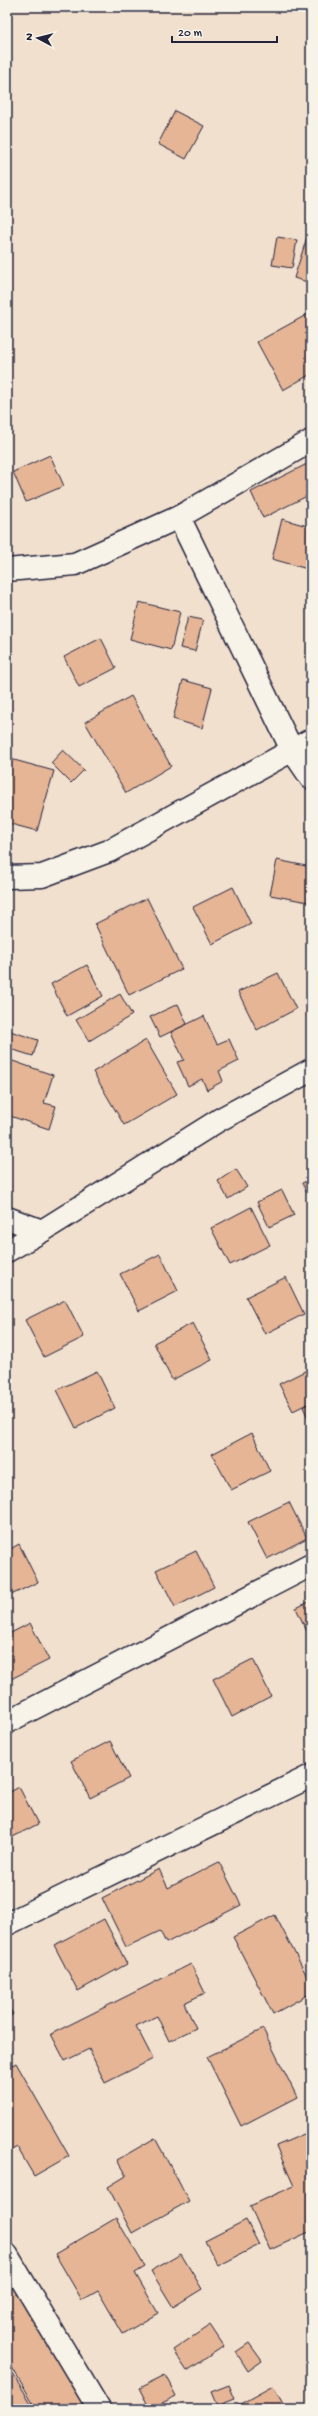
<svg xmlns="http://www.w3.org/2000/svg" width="318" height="2416" font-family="'Gochi Hand',sans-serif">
  <rect width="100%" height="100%" fill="#f2e0cf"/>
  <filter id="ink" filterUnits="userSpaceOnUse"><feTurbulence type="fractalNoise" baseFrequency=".025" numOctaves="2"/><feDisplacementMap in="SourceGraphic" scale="8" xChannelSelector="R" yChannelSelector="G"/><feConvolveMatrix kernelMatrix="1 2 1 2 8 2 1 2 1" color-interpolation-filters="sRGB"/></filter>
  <g filter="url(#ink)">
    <!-- building -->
    <g fill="#e5b596" stroke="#22223b">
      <polygon points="175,111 204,126 186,159 158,144"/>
      <polygon points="308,234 311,235 311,283 294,278"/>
      <polygon points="277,237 297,240 292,268 272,265"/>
      <polygon points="308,314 311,319 311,374 283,390 257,342"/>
      <polygon points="50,455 64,486 26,502 13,472"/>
      <polygon points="307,464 311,473 311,494 263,518 251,492"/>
      <polygon points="282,519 311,527 311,570 272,559"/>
      <polygon points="139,602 180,612 171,650 130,639"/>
      <polygon points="188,617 203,620 195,651 180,648"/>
      <polygon points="101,638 116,668 79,687 64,657"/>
      <polygon points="183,680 212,688 202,728 173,719"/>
      <polygon points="131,696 171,766 126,793 85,722"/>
      <polygon points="63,750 84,770 71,783 51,763"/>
      <polygon points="7,758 54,771 37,831 7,823"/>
      <polygon points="277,860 311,867 308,902 270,895"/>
      <polygon points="233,887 251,924 212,944 193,907"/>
      <polygon points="147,898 182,969 129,995 95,924"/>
      <polygon points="7,954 10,955 7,968"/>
      <polygon points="87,965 103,996 67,1016 51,984"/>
      <polygon points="278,973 296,1009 257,1030 238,992"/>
      <polygon points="120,994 132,1015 89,1041 76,1020"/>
      <polygon points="178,1004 187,1024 160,1037 150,1017"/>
      <polygon points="204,1016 217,1044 229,1039 239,1061 219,1071 223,1081 207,1090 202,1079 188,1086 177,1062 184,1060 171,1032"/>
      <polygon points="10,1031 38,1040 33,1056 7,1048"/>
      <polygon points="146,1040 177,1094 124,1125 93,1072"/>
      <polygon points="7,1059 53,1075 44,1103 56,1106 49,1129 7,1115"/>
      <polygon points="236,1169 247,1187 228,1199 218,1181"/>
      <polygon points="311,1179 311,1201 302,1183"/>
      <polygon points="282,1190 294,1215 269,1227 257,1202"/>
      <polygon points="251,1207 270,1245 230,1265 211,1228"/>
      <polygon points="160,1254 178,1291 139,1311 120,1274"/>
      <polygon points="286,1277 304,1314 265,1334 246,1297"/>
      <polygon points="65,1300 84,1337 44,1357 25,1320"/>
      <polygon points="193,1323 212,1360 172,1380 154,1343"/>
      <polygon points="311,1368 311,1402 293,1411 279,1384"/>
      <polygon points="97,1371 115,1408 76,1428 57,1390"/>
      <polygon points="311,1402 311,1424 303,1407"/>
      <polygon points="252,1433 270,1471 231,1490 212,1454"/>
      <polygon points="289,1502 307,1538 267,1559 248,1522"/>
      <polygon points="19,1544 38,1582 7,1597 7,1551"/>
      <polygon points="196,1551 214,1587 175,1607 156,1570"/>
      <polygon points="311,1601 311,1638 310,1638 296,1608"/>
      <polygon points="30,1623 49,1660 9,1680 7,1676 7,1635"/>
      <polygon points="253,1659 271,1696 232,1717 213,1679"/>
      <polygon points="110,1741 129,1778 90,1798 71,1761"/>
      <polygon points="19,1787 38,1824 7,1840 7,1794"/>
      <polygon points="219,1862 241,1905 166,1943 160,1931 126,1947 102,1898 159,1869 168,1888"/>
      <polygon points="275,1915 311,1984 311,1993 273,2014 233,1937"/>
      <polygon points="104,1919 127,1964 78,1991 54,1945"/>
      <polygon points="191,1964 205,1993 184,2003 196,2028 169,2041 157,2016 136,2026 153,2059 105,2083 89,2049 65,2061 51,2034"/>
      <polygon points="7,2005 13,2014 7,2019"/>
      <polygon points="263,2029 297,2097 241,2126 207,2057"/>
      <polygon points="16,2063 69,2156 34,2176 17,2147 7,2153 7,2068"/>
      <polygon points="311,2131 311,2231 270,2250 250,2206 294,2186 276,2146"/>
      <polygon points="155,2138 189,2201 132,2233 108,2187 126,2176 117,2160"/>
      <polygon points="116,2218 145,2267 135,2273 158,2313 123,2334 98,2291 82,2300 55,2254"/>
      <polygon points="246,2220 259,2245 218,2266 205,2241"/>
      <polygon points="181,2254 202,2289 173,2307 151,2271"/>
      <polygon points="7,2277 87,2409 37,2409 7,2359"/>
      <polygon points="210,2325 224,2346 187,2371 173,2350"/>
      <polygon points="249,2343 262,2361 248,2371 236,2352"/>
      <polygon points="13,2374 31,2403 21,2409 7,2409 7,2378"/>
      <polygon points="165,2375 176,2396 150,2409 139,2388"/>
      <polygon points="229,2385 235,2399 217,2406 211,2392"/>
      <polygon points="273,2386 286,2409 231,2409"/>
    </g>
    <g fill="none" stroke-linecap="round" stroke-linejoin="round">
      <defs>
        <g id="street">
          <polyline points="179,517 292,750 311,778"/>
          <polyline points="7,570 75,564 179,517 311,441"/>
          <polyline points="7,877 42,876 109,851 311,740"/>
          <polyline points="7,1218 42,1231 219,1120 311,1070"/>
          <polyline points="7,1251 42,1231"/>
          <polyline points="7,1722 311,1565"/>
          <polyline points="7,1924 311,1776"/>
          <polyline points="7,2255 99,2409"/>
        </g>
      </defs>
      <!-- street casing -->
      <use href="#street" stroke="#22223b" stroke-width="25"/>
      <!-- street -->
      <use href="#street" stroke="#f7f3e8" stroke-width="22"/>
    </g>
  </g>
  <!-- margin -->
  <rect width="318" height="2416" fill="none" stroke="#f7f3e8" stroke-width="24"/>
  <rect x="12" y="12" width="294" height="2392" fill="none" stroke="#22223b" stroke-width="1.5" filter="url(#ink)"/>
  <!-- north arrow -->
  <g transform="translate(38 38) rotate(277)" stroke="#f7f3e8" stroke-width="3" paint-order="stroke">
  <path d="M0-3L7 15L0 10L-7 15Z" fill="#22223b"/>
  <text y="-6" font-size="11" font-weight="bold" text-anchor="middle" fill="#22223b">N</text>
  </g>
  <!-- scale -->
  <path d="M172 36v6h105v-6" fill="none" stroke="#22223b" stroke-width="2"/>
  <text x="178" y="36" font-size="12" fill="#22223b" stroke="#f7f3e8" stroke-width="3" paint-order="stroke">20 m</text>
</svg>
